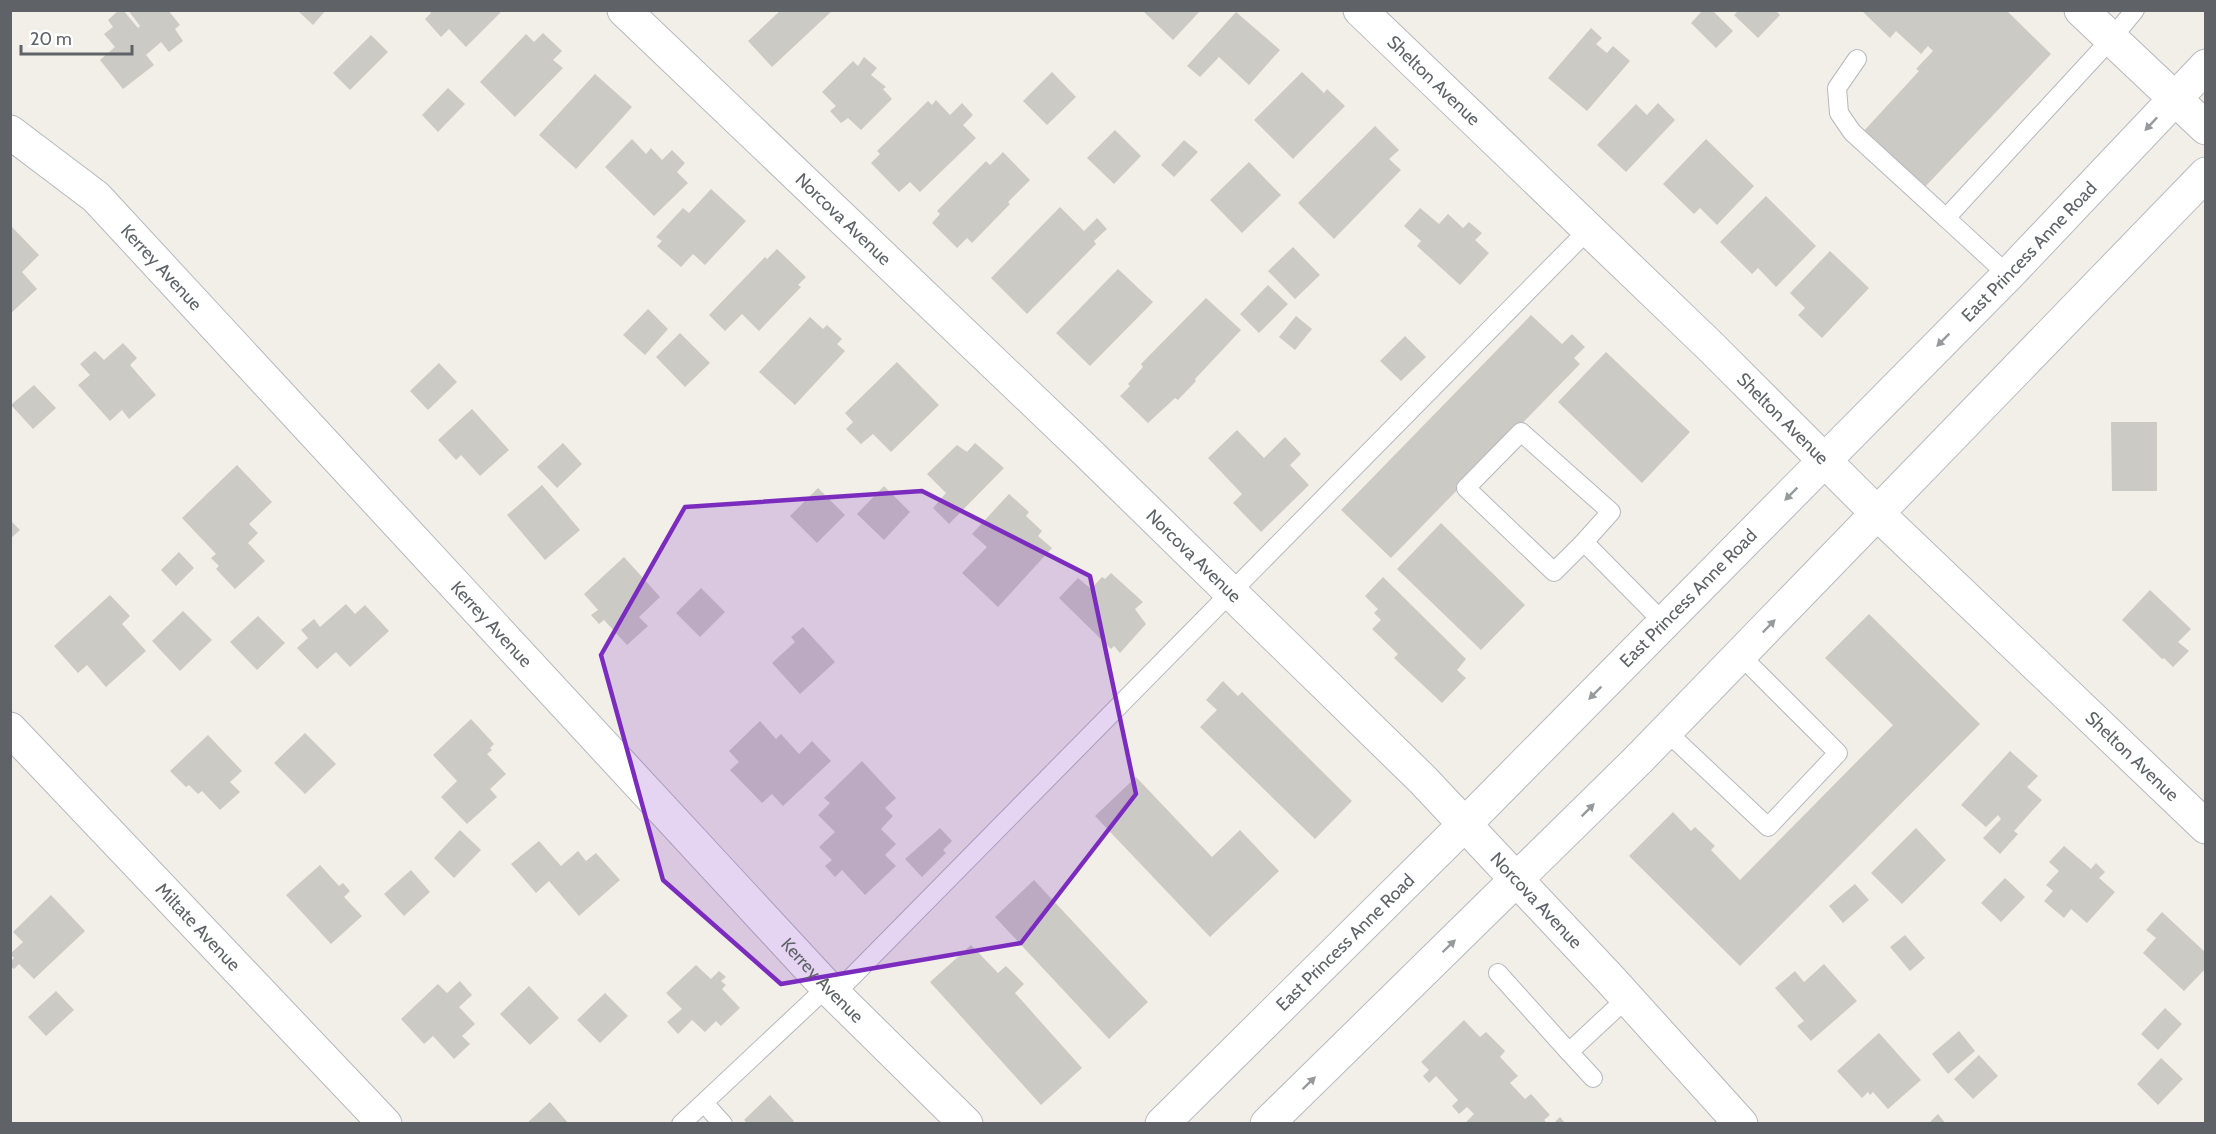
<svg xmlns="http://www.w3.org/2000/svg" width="2216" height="1134" font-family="Cabin,sans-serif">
  <rect width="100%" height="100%" fill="#f1efe8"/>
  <!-- building -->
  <g fill="#cccac5">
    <polygon points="119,10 123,10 138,28 140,26 128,10 168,10 180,25 175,29 183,41 169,52 161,42 146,55 154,65 123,89 100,60 115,47 104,34 113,27 108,20"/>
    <polygon points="297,10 326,10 313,25"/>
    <polygon points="429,10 503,10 466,47 449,29 441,37 425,19 431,13"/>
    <polygon points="781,10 833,10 772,67 748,41"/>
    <polygon points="1142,10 1201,10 1173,40"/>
    <polygon points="1703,10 1712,10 1733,31 1716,48 1691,23"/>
    <polygon points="1739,10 1775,10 1780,15 1758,38 1734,15"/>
    <polygon points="1861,10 2006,10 2051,54 1922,190 1862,133 1919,71 1916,69 1933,51 1928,46 1921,54 1896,31 1890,38"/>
    <polygon points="1236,12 1280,50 1249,85 1219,57 1200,77 1187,66"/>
    <polygon points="1591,28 1602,38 1596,44 1607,53 1613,46 1630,61 1587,111 1548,78"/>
    <polygon points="543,33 562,51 553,60 563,68 515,117 480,82 526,34 534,42"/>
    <polygon points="371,35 388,52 350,90 333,73"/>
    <polygon points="864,57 877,68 871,75 886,87 883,89 892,99 861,130 848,118 841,123 830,111 836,106 822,92 853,61 858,66"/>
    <polygon points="1052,72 1076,97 1047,125 1023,101"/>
    <polygon points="1302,72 1324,93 1327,89 1345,106 1293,159 1254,120"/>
    <polygon points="595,74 632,107 576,169 539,135"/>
    <polygon points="448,88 465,104 438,132 422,115"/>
    <polygon points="936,100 950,115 962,103 973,115 963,125 976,138 920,192 910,182 899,192 871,163 880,154 877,151 928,101 932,105"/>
    <polygon points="1658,103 1675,120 1626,172 1597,145 1636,104 1647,115"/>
    <polygon points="1375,126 1399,150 1389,159 1401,170 1334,239 1298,203"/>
    <polygon points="1115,130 1141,156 1114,184 1087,158"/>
    <polygon points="632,139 646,154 651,148 662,160 672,150 685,163 677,172 688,183 654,216 605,167"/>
    <polygon points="1706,139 1754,186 1717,225 1700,208 1694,214 1663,184"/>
    <polygon points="1184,140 1198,152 1174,177 1161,165"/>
    <polygon points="1003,152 1030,180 1008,202 1010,204 972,243 967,238 957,248 932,223 940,214 937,211 986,161 990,165"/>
    <polygon points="1249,162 1281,195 1242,233 1210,200"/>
    <polygon points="711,189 746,221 705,265 693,254 681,267 657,246 662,241 656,237 683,208 689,213"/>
    <polygon points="1766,196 1816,246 1776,287 1758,268 1752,274 1720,242"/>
    <polygon points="1060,207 1084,231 1097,218 1107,229 1094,241 1096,244 1027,314 991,278"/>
    <polygon points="1420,208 1439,224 1448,214 1463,228 1469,222 1482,233 1475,240 1489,253 1460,285 1417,246 1421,241 1404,226"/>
    <polygon points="10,225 39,255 22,272 37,289 10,314"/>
    <polygon points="1293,247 1320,275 1295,299 1268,271"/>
    <polygon points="777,249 806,277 798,285 801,287 759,331 742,314 725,331 709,315 765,257 767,259"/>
    <polygon points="1830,251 1869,288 1822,338 1798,315 1805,308 1790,293"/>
    <polygon points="1118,269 1153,302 1090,366 1056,333"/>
    <polygon points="1268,285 1288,304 1259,333 1240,314"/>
    <polygon points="1206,298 1241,330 1195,379 1196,381 1178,400 1175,398 1148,423 1120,396 1130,386 1128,384 1143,367 1141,364"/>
    <polygon points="648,309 668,329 645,355 623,335"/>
    <polygon points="1531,315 1562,344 1572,334 1585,347 1574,358 1580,364 1391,558 1341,510"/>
    <polygon points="1296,316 1312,329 1295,350 1279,337"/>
    <polygon points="810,317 823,329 827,325 842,339 837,344 845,351 795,405 759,372"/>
    <polygon points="680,333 710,363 685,387 656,357"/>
    <polygon points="1405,336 1426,357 1401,381 1380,361"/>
    <polygon points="123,343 137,358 130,365 156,395 129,419 122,410 110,421 78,385 90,375 80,364 95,351 104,360"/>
    <polygon points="1606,352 1690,432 1642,483 1558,402"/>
    <polygon points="897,362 939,405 891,452 873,434 861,444 846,429 853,422 845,413"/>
    <polygon points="439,363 457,382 428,410 410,391"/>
    <polygon points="34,385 56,408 33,429 11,405"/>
    <polygon points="472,409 509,450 480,476 461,455 456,460 438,440"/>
    <polygon points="2111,422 2157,422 2157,491 2112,491"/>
    <polygon points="1237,430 1264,458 1285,437 1301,454 1290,465 1309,485 1261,532 1233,503 1242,494 1208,458"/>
    <polygon points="563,443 582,464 557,488 537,467"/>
    <polygon points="975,443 1004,468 949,524 933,508 946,493 927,474 957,445 967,452"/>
    <polygon points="237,465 272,502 249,524 258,533 248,543 265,561 235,589 216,569 219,566 211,558 216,554 182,518"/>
    <polygon points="542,485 580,530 545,560 507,515"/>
    <polygon points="884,486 910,512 884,540 857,514"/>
    <polygon points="818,488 845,515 817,543 790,516"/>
    <polygon points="1009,494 1029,512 1026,516 1042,531 1038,536 1052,548 998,607 962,573 987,547 972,534"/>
    <polygon points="10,520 20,530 10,539"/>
    <polygon points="1441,523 1525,605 1481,650 1397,569"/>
    <polygon points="179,552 194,568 176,586 161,570"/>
    <polygon points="624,557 660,597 639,617 648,626 627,645 604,620 599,624 591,615 598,610 584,594"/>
    <polygon points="1111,573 1143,602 1135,609 1146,624 1120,653 1114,646 1111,649 1059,598 1078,578 1091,589 1102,577 1105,579"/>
    <polygon points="1383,577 1466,659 1457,670 1466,678 1442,703 1394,658 1398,654 1372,629 1381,620 1374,613 1378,609 1365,596"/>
    <polygon points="701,588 725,612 700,637 676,613"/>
    <polygon points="2150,590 2191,629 2178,642 2189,651 2173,667 2164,658 2162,659 2122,620"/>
    <polygon points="110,595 130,616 122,624 146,651 106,687 87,665 78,673 54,646"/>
    <polygon points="346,604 355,614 365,605 389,631 350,667 336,652 317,669 297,648 308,638 301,630 314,619 320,627"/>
    <polygon points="183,611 212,640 180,671 152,641"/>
    <polygon points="1869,614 1980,724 1740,966 1629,856 1673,812 1691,831 1695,827 1715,846 1711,850 1740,880 1893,725 1825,658"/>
    <polygon points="258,616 285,643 257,670 230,642"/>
    <polygon points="803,627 835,662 800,694 772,663 795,642 791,637"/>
    <polygon points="1223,681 1238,696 1242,692 1352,801 1315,839 1200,727 1217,710 1206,700"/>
    <polygon points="471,719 494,744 490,748 492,750 487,754 506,774 490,789 497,797 467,824 441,797 457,781 433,755"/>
    <polygon points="760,721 776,739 781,734 799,754 812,741 831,761 783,806 772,794 762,803 730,770 739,762 729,751"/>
    <polygon points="305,733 336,764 305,794 274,763"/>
    <polygon points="208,735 242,771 230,782 240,792 220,810 202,791 198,794 189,785 186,787 170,771"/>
    <polygon points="2010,751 2038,776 2027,787 2042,800 2014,831 2018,834 2000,854 1983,838 2001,819 1998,815 1986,827 1961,805"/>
    <polygon points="862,761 896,798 885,808 893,816 881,829 896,844 885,855 896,866 865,895 842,870 835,877 825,866 832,860 819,847 835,832 818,815 830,803 824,798"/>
    <polygon points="1136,777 1212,857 1240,830 1279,871 1210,937 1095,816"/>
    <polygon points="940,828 952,841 943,850 946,853 922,877 905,859"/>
    <polygon points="1916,828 1946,860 1902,904 1871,873"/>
    <polygon points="460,830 481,850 454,878 434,858"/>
    <polygon points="539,841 561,866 578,851 586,861 596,853 620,880 579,916 549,881 536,893 511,864"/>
    <polygon points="2064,846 2091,869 2096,863 2105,872 2099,878 2115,892 2087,923 2071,909 2064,918 2044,901 2053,891 2046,885 2059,871 2049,862"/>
    <polygon points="320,865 339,886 343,883 350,891 344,897 362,916 331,944 286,895"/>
    <polygon points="411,870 430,892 404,916 384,894"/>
    <polygon points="2005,878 2025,897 2001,922 1981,903"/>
    <polygon points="1034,880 1148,1002 1109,1039 995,917"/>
    <polygon points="1855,884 1869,900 1843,923 1829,906"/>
    <polygon points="51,895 85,931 34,979 19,964 14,969 10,966 10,962 14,958 10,954 23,942 13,932"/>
    <polygon points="2162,912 2206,953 2206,968 2184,991 2143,953 2156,938 2146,930"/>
    <polygon points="1905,935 1925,958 1910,971 1890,947"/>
    <polygon points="971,945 998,973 1006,966 1024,984 1015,993 1082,1068 1041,1105 930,982"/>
    <polygon points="1824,964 1857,1001 1811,1041 1797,1026 1804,1021 1775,988 1795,971 1804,982"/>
    <polygon points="696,965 711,979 719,971 726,977 721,981 726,985 722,989 740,1008 721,1026 716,1021 705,1032 692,1020 678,1034 667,1022 682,1009 666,993"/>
    <polygon points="460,981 472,995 459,1007 475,1024 462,1036 470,1044 454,1059 433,1036 424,1044 401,1019 438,984 447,993"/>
    <polygon points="529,986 559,1018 530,1045 500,1014"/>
    <polygon points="56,991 74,1010 46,1036 28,1017"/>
    <polygon points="605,993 628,1016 600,1043 577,1020"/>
    <polygon points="2165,1008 2182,1024 2158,1050 2141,1034"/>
    <polygon points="1464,1020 1480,1037 1486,1032 1505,1051 1500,1057 1518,1076 1510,1083 1525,1099 1531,1094 1550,1115 1544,1120 1548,1124 1464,1124 1474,1114 1467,1107 1459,1114 1452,1106 1458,1100 1436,1076 1429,1083 1423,1076 1429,1070 1421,1062"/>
    <polygon points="1959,1031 1975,1051 1948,1074 1932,1054"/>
    <polygon points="1879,1033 1921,1080 1888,1109 1873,1092 1870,1095 1868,1092 1862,1098 1837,1071"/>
    <polygon points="1979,1055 1998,1076 1973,1099 1954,1079"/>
    <polygon points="2161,1058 2183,1079 2158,1105 2137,1084"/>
    <polygon points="770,1095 794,1121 790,1124 748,1124 744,1120"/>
    <polygon points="550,1102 569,1124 526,1124"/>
    <polygon points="1938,1114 1946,1124 1928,1124"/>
    <polygon points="1560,1117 1566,1124 1553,1124"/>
  </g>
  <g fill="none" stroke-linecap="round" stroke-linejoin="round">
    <defs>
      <g id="service">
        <polyline points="1857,59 1837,88 1839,113 1852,132 1946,218"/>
        <polyline points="2008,275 1946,218 2111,39 2135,10"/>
        <polyline points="1584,542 1554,572 1466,488 1521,432 1611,512 1584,542 1664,623"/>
        <polyline points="1666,731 1768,827 1838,753 1740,655"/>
        <polyline points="1498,973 1569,1052 1627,998"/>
        <polyline points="835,994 1588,230"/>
        <polyline points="1569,1052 1593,1078"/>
        <polyline points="704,1103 723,1124"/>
        <polyline points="681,1124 827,987"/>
      </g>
      <g id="minor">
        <path id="s1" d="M624,10L1086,451L1423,780L1610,979L1741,1124"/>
        <path id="s2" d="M1360,10L1710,346L1877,513L2206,827"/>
        <polyline points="2081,10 2206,128"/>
        <path id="s3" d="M10,132L96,197L827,987L966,1124"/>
        <path id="s4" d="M10,729L385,1124"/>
      </g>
      <g id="secondary">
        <path id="s5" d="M1162,1124L1465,824L2008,275L2206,66"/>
        <polyline points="1267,1124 1639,759 2206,174"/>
      </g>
    </defs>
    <!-- service casing -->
    <use href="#service" stroke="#b5b8bc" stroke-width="20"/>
    <!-- minor casing -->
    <use href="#minor" stroke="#b5b8bc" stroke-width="35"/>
    <!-- secondary casing -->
    <use href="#secondary" stroke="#b6babf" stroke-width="35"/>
    <!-- service -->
    <use href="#service" stroke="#fff" stroke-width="18"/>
    <!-- minor -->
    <use href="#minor" stroke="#fff" stroke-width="33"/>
    <!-- secondary -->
    <use href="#secondary" stroke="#fff" stroke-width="33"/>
  </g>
  <!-- one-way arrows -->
  <defs><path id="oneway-solid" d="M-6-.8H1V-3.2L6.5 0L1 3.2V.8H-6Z" transform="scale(1.5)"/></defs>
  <g fill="#979a9d">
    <use href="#oneway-solid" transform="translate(2151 124) rotate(133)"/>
    <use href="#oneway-solid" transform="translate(1943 340) rotate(135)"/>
    <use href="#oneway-solid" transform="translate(1791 494) rotate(135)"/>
    <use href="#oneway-solid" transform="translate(1769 626) rotate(-46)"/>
    <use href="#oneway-solid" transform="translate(1595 693) rotate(135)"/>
    <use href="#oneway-solid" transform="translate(1588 810) rotate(-45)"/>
    <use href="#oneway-solid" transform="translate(1449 946) rotate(-44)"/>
    <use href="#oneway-solid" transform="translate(1309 1083) rotate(-44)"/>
  </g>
  <!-- marked area -->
  <path fill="#7b2cbf" fill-opacity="0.2" stroke="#7b2cbf" stroke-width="4.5" stroke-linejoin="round" d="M922,491L1090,576L1136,794L1021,943L781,984L663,880L601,655L685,507Z"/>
  <g text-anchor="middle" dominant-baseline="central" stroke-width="6" stroke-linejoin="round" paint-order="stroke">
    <!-- street labels -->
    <g font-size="18" fill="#5f6368" stroke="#fff">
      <text stroke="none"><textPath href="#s2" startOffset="102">Shelton Avenue</textPath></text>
      <text stroke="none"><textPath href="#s1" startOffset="303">Norcova Avenue</textPath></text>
      <text stroke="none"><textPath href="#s5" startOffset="1230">East Princess Anne Road</textPath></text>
      <text stroke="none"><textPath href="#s3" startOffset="204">Kerrey Avenue</textPath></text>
      <text stroke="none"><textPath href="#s2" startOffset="588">Shelton Avenue</textPath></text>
      <text stroke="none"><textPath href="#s1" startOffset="789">Norcova Avenue</textPath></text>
      <text stroke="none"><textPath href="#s5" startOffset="744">East Princess Anne Road</textPath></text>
      <text stroke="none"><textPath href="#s3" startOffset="690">Kerrey Avenue</textPath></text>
      <text stroke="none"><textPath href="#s2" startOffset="1074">Shelton Avenue</textPath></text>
      <text stroke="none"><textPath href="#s1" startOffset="1275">Norcova Avenue</textPath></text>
      <text stroke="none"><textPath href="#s4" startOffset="273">Miltate Avenue</textPath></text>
      <text stroke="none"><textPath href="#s5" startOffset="258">East Princess Anne Road</textPath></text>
      <text stroke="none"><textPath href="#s3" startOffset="1176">Kerrey Avenue</textPath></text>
    </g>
  </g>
  <!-- border -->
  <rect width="2216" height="1134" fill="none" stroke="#5f6368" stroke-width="24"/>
  <!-- scale -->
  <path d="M21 45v9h111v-9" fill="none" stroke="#5f6368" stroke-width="3"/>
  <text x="30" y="45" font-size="18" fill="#5f6368" stroke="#ffffff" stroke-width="4.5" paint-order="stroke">20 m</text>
</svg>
